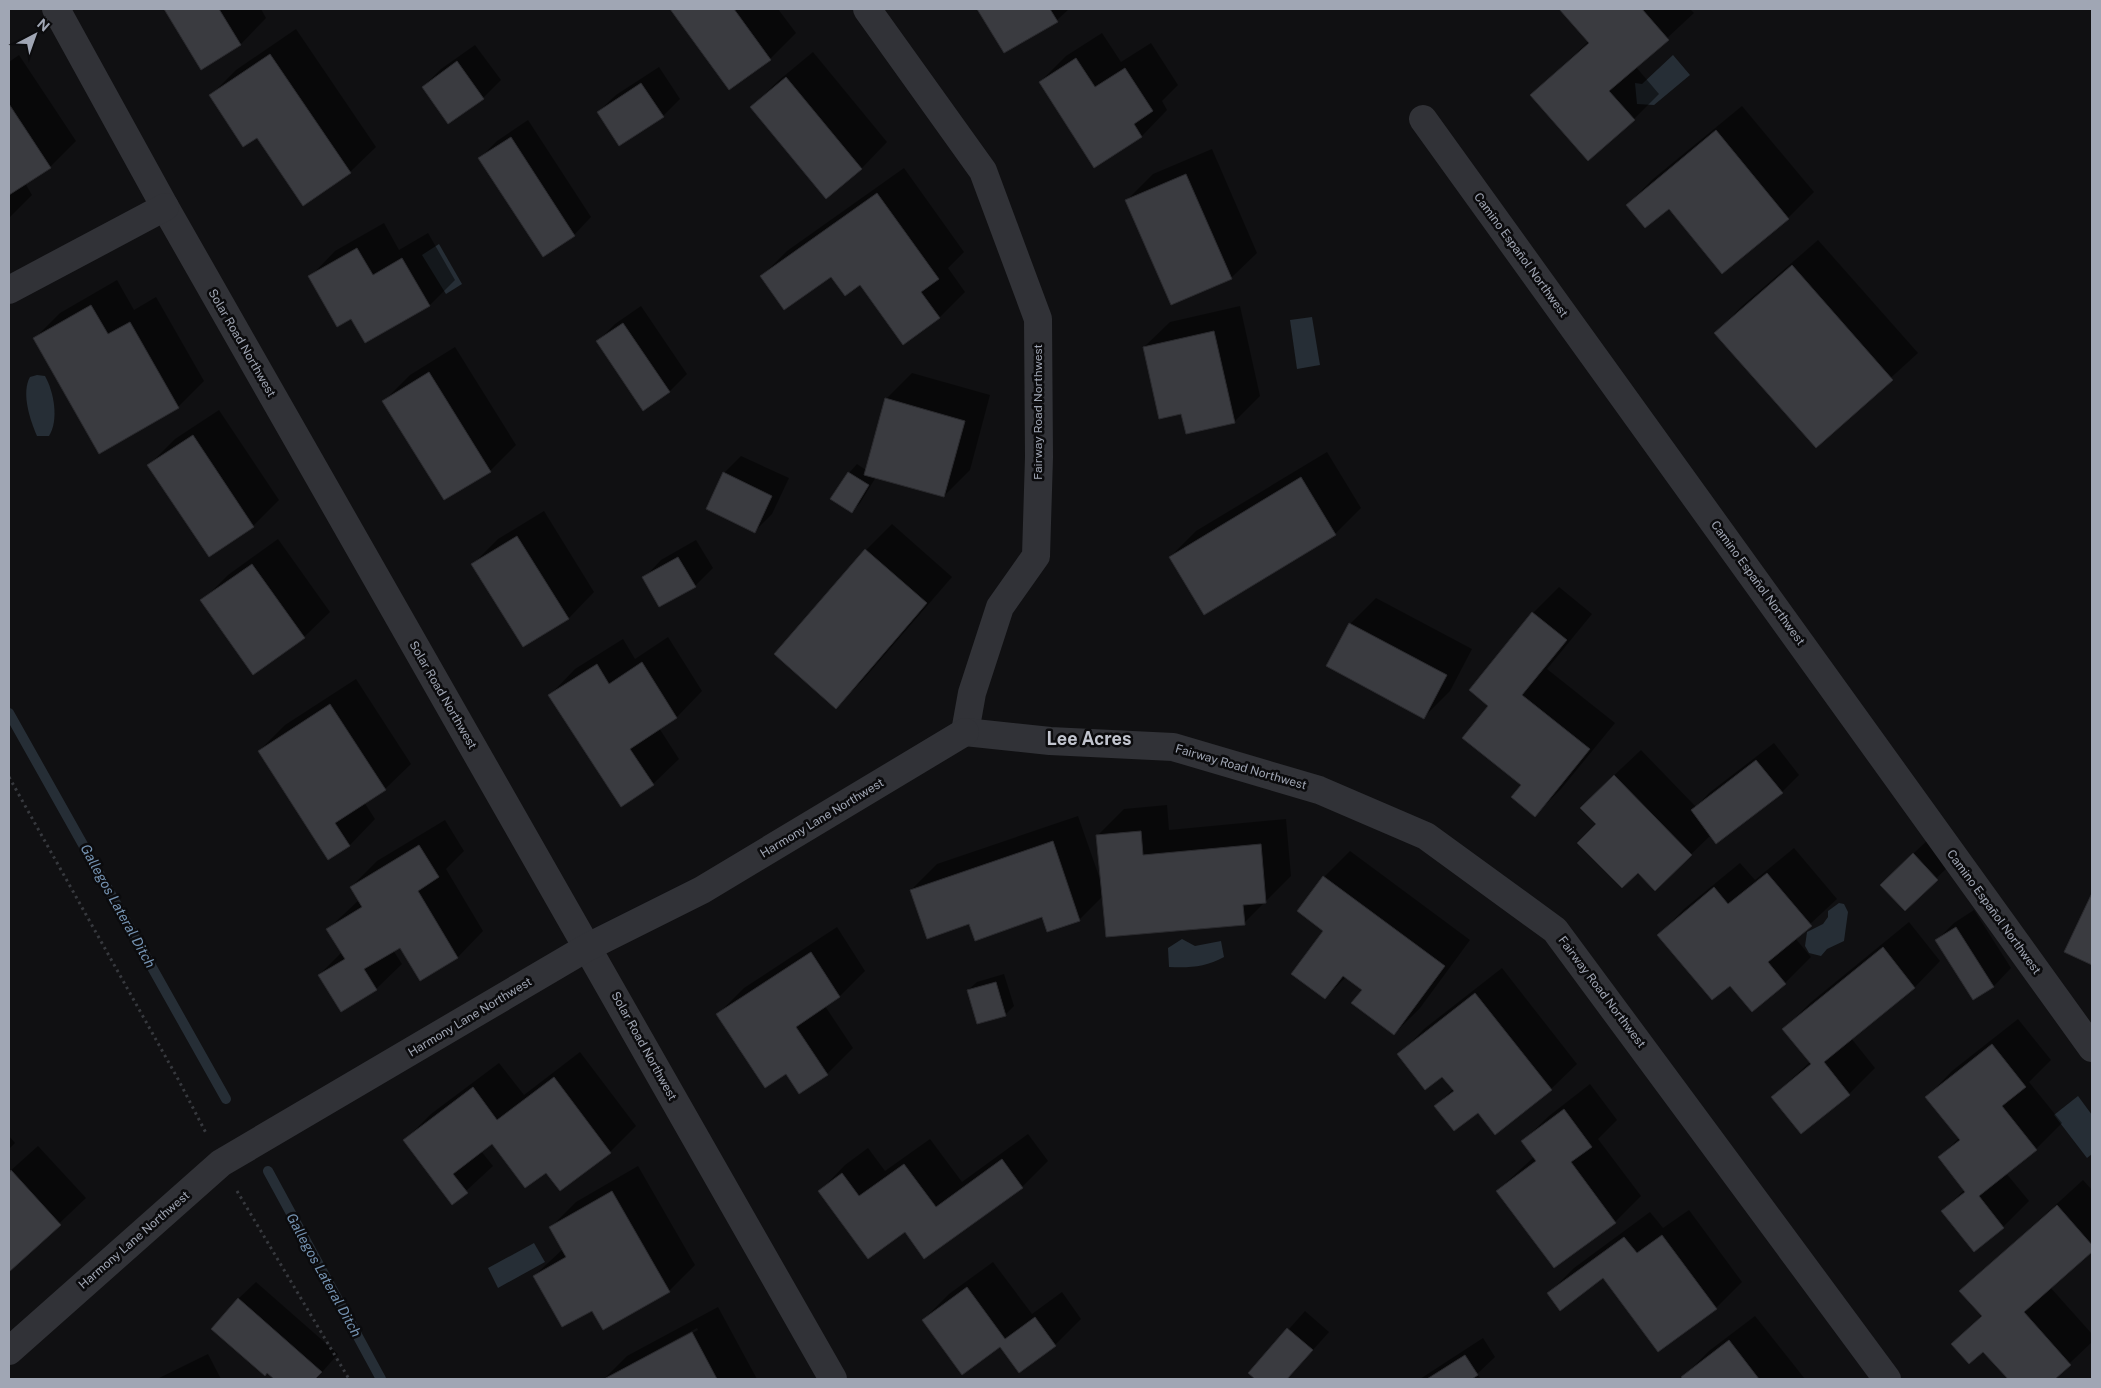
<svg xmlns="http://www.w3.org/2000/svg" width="2101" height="1388" font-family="'Public Sans',sans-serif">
  <rect width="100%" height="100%" fill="#101012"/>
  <!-- water -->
  <g fill="#262e36">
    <polygon points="1673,55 1690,75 1654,105 1637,104 1635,83 1642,84"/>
    <polygon points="439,244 462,284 446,294 422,255"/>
    <polygon points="1312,317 1320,365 1297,369 1290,320"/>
    <path d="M37,375L45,376C54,392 59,420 49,436H37C30,420 21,393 30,377Z"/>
    <polygon points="1839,903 1844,904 1848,912 1844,941 1827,949 1821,956 1809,953 1805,946 1807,932 1823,924 1828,917 1828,911"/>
    <path d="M1182,939L1195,946L1221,941L1224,957C1206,967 1190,968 1169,967L1168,948Z"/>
    <polygon points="2078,1096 2092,1115 2092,1154 2087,1158 2054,1115"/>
    <polygon points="534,1243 545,1262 498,1288 488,1268"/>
  </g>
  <!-- shadow -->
  <g fill="#0007" fill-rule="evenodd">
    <polygon points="165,9 261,9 266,18 241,44 201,68"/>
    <polygon points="672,9 778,9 796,33 770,59 729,89"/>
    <polygon points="979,9 1069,9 1057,20 1004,52"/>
    <polygon points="1561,9 1690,9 1694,13 1636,67 1659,94 1634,119 1532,95 1589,41"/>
    <polygon points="296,29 376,147 350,172 210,96 236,70"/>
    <polygon points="1102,33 1121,62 1151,43 1178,85 1162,101 1167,110 1142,136 1095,166 1040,82 1066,56"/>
    <polygon points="475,45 501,80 483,98 449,122 423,87 441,69"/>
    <polygon points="813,52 887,142 862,168 826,197 752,107 778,81"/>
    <polygon points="19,55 76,141 50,167 25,183 32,195 9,218 9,62"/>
    <polygon points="659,67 680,99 663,116 598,112 616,95"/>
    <polygon points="1742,106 1814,192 1788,218 1627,205 1653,179"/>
    <polygon points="528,120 591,217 574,235 480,158 497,141"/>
    <polygon points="1212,149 1257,253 1231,278 1127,200 1153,174"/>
    <polygon points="904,168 964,252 948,268 965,292 940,317 903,344 860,283 831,275 762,276 787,251"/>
    <polygon points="384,223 399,250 428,233 455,280 429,306 351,317 310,277 335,251"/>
    <polygon points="1818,240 1918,353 1816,446 1716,333 1741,307"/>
    <polygon points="117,280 134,310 156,297 204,381 178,407 100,452 34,339 60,313"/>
    <polygon points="641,306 687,374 670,391 644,409 597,342 615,324"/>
    <polygon points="1240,306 1260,396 1234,422 1182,413 1144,347 1170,322"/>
    <polygon points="455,347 516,445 490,471 445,498 384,401 410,375"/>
    <polygon points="912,373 990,395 970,470 944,496 876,477 860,503 852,511 849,473 857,464 866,470 886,399"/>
    <polygon points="219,410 279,500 253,526 149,465 175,439"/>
    <polygon points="1327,452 1361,508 1335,534 1205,613 1170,557 1196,531"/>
    <polygon points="741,456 789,478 772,514 755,531 724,473"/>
    <polygon points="544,511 594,592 569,618 523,646 472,565 498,539"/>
    <polygon points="892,524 952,577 862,681 836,707 866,550"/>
    <polygon points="278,539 330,612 304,637 202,601 228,575"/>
    <polygon points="696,540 713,568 695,586 660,606 644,578 661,560"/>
    <polygon points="1559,587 1592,614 1547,669 1615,723 1561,789 1535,815 1490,706 1533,613"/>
    <polygon points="1376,598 1472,649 1450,691 1424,717 1350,624"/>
    <polygon points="668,637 702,691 677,717 659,728 679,759 653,784 550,695 575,669 623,639 635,659"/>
    <polygon points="356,679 411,764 385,789 364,802 375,819 350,845 328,859 259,751 285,725"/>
    <polygon points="1774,743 1799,775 1782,792 1711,835 1655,889 1598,824 1607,782 1641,750 1696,807 1709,793"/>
    <polygon points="1167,805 1169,830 1286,819 1291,876 1244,923 1103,896 1079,920 1043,916 970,923 911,890 937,864 1078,816 1101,882 1098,835 1124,809"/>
    <polygon points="445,820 464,851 446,869 483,931 458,957 421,979 400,946 393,950 402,964 376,989 319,975 342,952 328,929 359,900 351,887 377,861"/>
    <polygon points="1931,837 1954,861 1905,909 1899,867"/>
    <polygon points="1794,848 1837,899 1795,938 1811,957 1785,983 1730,984 1659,935 1684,909 1740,863 1755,880"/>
    <polygon points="1350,851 1470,940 1420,1008 1394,1034 1364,990 1346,977 1325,998 1325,931 1298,911 1324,877"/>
    <polygon points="2092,896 2092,964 2066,951"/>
    <polygon points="1974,910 2011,968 1994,986 1974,999 1936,941 1954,923"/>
    <polygon points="1909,922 1940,961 1915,987 1851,1038 1875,1068 1849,1094 1801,1133 1772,1097 1810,1062 1784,1029 1810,1003"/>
    <polygon points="837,927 865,971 840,996 825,1006 853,1048 827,1074 787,1072 718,1014 744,988"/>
    <polygon points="1502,968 1577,1064 1551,1089 1478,1111 1436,1106 1453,1089 1443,1075 1399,1055 1424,1029"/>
    <polygon points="1004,974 1014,1006 1005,1015 968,990 977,982"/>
    <polygon points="2018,1019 2051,1060 2029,1082 2062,1123 2036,1149 2006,1173 2029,1201 2003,1227 1943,1211 1965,1189 1939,1158 1959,1138 1927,1097 1952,1071"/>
    <polygon points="580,1052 636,1126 610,1152 560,1189 546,1171 493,1143 481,1151 493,1166 453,1203 405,1140 431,1114 499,1063 524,1095"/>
    <polygon points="1590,1084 1617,1120 1598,1139 1641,1196 1615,1222 1497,1191 1534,1157 1523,1141 1549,1116"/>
    <polygon points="1028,1134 1048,1161 1022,1187 905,1231 820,1191 845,1165 868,1148 885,1171 930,1139 962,1182"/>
    <polygon points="9,1136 15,1143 9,1149"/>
    <polygon points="38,1146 86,1198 9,1271 9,1172"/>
    <polygon points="638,1166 695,1265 669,1291 593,1309 534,1276 563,1249 550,1228 576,1202"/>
    <polygon points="2083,1180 2092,1190 2092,1250 2050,1287 2092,1334 2092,1342 2053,1379 2009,1379 1983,1350 1952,1344 1982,1315 1961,1291"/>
    <polygon points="1689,1210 1742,1282 1716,1308 1658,1351 1603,1277 1548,1294 1574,1268 1650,1212 1663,1228"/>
    <polygon points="993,1262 1032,1314 1062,1292 1081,1319 1055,1345 1019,1371 1000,1346 923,1320 949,1294"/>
    <polygon points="256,1282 338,1354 316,1379 276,1379 267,1372 238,1299"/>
    <path d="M718,1307L757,1379H604L627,1356ZM697,1328L698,1330L631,1367V1364Z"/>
    <polygon points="1305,1311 1329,1332 1287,1379 1257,1379 1250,1373"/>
    <polygon points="1755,1316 1805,1379 1684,1379 1683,1377 1709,1351"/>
    <polygon points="1483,1338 1495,1357 1477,1374 1481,1379 1420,1379"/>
    <polygon points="208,1354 221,1379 157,1379"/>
  </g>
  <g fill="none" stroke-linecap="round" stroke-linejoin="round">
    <!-- stream -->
    <g stroke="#262e36" stroke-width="10">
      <polyline points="9,713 226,1099"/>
      <polyline points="268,1171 381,1379"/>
    </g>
  </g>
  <!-- building -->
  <g fill="#3a3b40" stroke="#2a2a2e">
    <polygon points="164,9 219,9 241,45 201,70"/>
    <polygon points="670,9 734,9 771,60 729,90"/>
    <polygon points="977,9 1050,9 1058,22 1004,53"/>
    <polygon points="1559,9 1642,9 1669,40 1609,91 1635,120 1588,161 1530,95 1589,43"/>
    <polygon points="270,54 351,173 303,206 257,138 243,147 209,95"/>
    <polygon points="1076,58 1095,87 1125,68 1153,111 1134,124 1142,137 1094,168 1039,82"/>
    <polygon points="457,61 484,99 448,124 422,87"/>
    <polygon points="786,77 862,169 826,199 750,107"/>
    <polygon points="641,83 664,117 619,146 597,112"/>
    <polygon points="9,104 51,168 9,195"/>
    <polygon points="1716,130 1789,219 1722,274 1669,209 1645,228 1626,205"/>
    <polygon points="511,137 575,236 543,257 478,158"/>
    <polygon points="1186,174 1232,279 1171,305 1125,200"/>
    <polygon points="877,193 939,279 921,292 940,318 903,345 860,285 845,296 831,277 784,310 760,276"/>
    <polygon points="357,248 373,275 402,258 430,306 365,343 351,319 337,327 308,276"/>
    <polygon points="1792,265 1893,380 1816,448 1714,333"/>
    <polygon points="91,305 108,334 130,322 179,408 99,454 33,338"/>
    <polygon points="623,323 670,392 643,411 596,341"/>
    <polygon points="1214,331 1235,423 1186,434 1181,414 1159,419 1143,347"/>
    <polygon points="429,372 491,472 444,500 382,401"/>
    <polygon points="885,398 965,421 944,497 864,475"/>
    <polygon points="193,435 254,527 209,557 147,465"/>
    <polygon points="723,472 772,496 755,533 706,509"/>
    <polygon points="848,472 869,485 852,513 830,499"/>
    <polygon points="1301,477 1336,535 1204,615 1169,557"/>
    <polygon points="517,536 569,619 523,647 471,564"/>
    <polygon points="865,549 927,603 836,709 774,654"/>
    <polygon points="678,557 696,587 659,607 642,577"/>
    <polygon points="252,564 305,638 253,675 200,600"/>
    <polygon points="1532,612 1567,640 1522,695 1590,749 1535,817 1511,797 1521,785 1462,738 1488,706 1469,690"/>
    <polygon points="1349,623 1447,675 1424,719 1326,666"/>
    <polygon points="642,662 677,718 630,749 654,785 621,807 548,695 597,664 609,684"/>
    <polygon points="330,704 386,790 335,823 350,846 328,860 258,751"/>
    <polygon points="1756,760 1783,793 1716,844 1691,810"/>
    <polygon points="1614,775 1692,855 1655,891 1638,873 1622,888 1577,843 1596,824 1580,808"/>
    <polygon points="1141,831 1143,855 1261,844 1266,903 1243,905 1245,925 1106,937 1096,835"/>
    <polygon points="1053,841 1080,921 1047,932 1042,917 975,941 969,924 927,939 910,890"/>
    <polygon points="419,845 439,877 418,891 458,958 420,981 400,948 364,969 377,990 341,1012 318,975 345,959 326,929 362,907 350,887"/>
    <polygon points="1913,853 1938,880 1905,911 1880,885"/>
    <polygon points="1767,873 1812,926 1768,962 1786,984 1752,1012 1730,986 1712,1000 1657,935 1714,887 1728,904"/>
    <polygon points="1323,876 1445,966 1394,1035 1351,1003 1362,990 1343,976 1325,999 1291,974 1323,931 1297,911"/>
    <polygon points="2092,893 2092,965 2064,952"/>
    <polygon points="1956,927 1994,987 1973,1000 1935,940"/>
    <polygon points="1883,947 1915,988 1824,1062 1850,1095 1801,1134 1771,1097 1811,1064 1782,1029"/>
    <polygon points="811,952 840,997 796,1027 828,1075 799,1094 786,1074 765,1088 716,1014"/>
    <polygon points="996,982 1006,1016 977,1024 967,990"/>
    <polygon points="1475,993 1552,1090 1495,1135 1478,1113 1454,1131 1434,1106 1454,1091 1442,1077 1425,1090 1397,1054"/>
    <polygon points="1992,1044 2026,1087 2002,1106 2037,1150 1979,1196 2004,1228 1974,1252 1941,1211 1965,1192 1938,1157 1960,1140 1925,1097"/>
    <polygon points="554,1077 611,1153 560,1191 546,1173 525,1188 492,1144 453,1174 468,1193 452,1205 403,1140 473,1087 497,1120"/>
    <polygon points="1564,1109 1592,1147 1571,1162 1616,1223 1554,1268 1496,1191 1536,1161 1521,1141"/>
    <polygon points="1002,1159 1023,1188 924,1259 905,1232 868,1259 818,1191 842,1173 859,1196 904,1164 936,1207"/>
    <polygon points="11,1170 61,1225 9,1272 9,1173"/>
    <polygon points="612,1191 670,1292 603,1330 592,1311 562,1327 533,1276 566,1257 549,1227"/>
    <polygon points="2057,1205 2092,1245 2092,1252 2024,1312 2071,1365 2055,1379 2008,1379 1983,1352 1969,1364 1951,1344 1982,1316 1959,1291"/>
    <polygon points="1662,1235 1717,1309 1658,1352 1603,1278 1560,1311 1547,1293 1624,1237 1637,1253"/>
    <polygon points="967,1287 1005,1339 1035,1317 1056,1346 1019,1373 1000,1347 962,1375 922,1320"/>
    <polygon points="238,1298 322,1372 315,1379 274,1379 267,1373 265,1376 211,1329"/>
    <polygon points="1287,1328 1313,1350 1287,1379 1255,1379 1248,1373"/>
    <polygon points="692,1332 717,1379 604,1379"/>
    <polygon points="1729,1340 1759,1379 1683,1379 1681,1377"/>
    <polygon points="1465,1355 1478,1375 1472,1379 1427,1379"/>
  </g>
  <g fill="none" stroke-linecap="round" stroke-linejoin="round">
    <!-- path -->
    <g stroke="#37393e" stroke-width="3" stroke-dasharray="2.5 4" stroke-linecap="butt">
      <polyline points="9,777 178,1079 207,1135"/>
      <polyline points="237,1191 349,1379"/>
    </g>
    <!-- minor -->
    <g stroke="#313237" stroke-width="28">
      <polyline points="56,9 165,207 833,1379"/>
      <polyline points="867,9 983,171 1038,319 1039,457 1036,556 1000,607 972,693 965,732"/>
      <polyline points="1423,119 2092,1048"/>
      <polyline points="9,290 165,207"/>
      <polyline points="965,732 1050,741 1173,747 1319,790 1426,836 1555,930 1887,1379"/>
      <polyline points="9,1351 221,1163 588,947 702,890 965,732"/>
    </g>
  </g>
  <g text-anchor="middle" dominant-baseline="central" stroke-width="5" stroke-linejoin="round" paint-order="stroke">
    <!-- street labels -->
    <g font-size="12" fill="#a0a6b4" stroke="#0b0b0d">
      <text transform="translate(1521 255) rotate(54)">Camino Español Northwest</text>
      <text transform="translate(242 343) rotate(60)">Solar Road Northwest</text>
      <text transform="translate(1038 412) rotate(-90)">Fairway Road Northwest</text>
      <text transform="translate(1758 583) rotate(54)">Camino Español Northwest</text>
      <text transform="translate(443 695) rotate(60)">Solar Road Northwest</text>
      <text transform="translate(1241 767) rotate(16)">Fairway Road Northwest</text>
      <text transform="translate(822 818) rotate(-31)">Harmony Lane Northwest</text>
      <text transform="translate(1994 912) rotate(54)">Camino Español Northwest</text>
      <text transform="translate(1602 992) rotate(53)">Fairway Road Northwest</text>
      <text transform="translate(470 1017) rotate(-31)">Harmony Lane Northwest</text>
      <text transform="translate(644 1046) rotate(61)">Solar Road Northwest</text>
      <text transform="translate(134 1240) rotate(-41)">Harmony Lane Northwest</text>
    </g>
    <!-- water labels -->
    <g font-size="14" font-style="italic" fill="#7593b2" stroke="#0b0b0d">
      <text transform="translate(118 906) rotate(61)">Gallegos Lateral Ditch</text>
      <text transform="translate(324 1275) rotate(61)">Gallegos Lateral Ditch</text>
    </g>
    <!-- district labels -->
    <g font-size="18" font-weight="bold" fill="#c2c5cf" stroke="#0b0b0d">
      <text x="1089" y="738">Lee Acres</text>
    </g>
  </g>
  <!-- border -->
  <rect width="2101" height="1388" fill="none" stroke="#a0a6b4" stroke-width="20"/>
  <!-- north arrow -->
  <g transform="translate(35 35) rotate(41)" stroke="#0b0b0d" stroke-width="4" paint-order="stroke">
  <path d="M0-4L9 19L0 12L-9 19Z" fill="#a0a6b4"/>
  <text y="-8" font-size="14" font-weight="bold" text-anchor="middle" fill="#a0a6b4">N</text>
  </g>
</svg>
